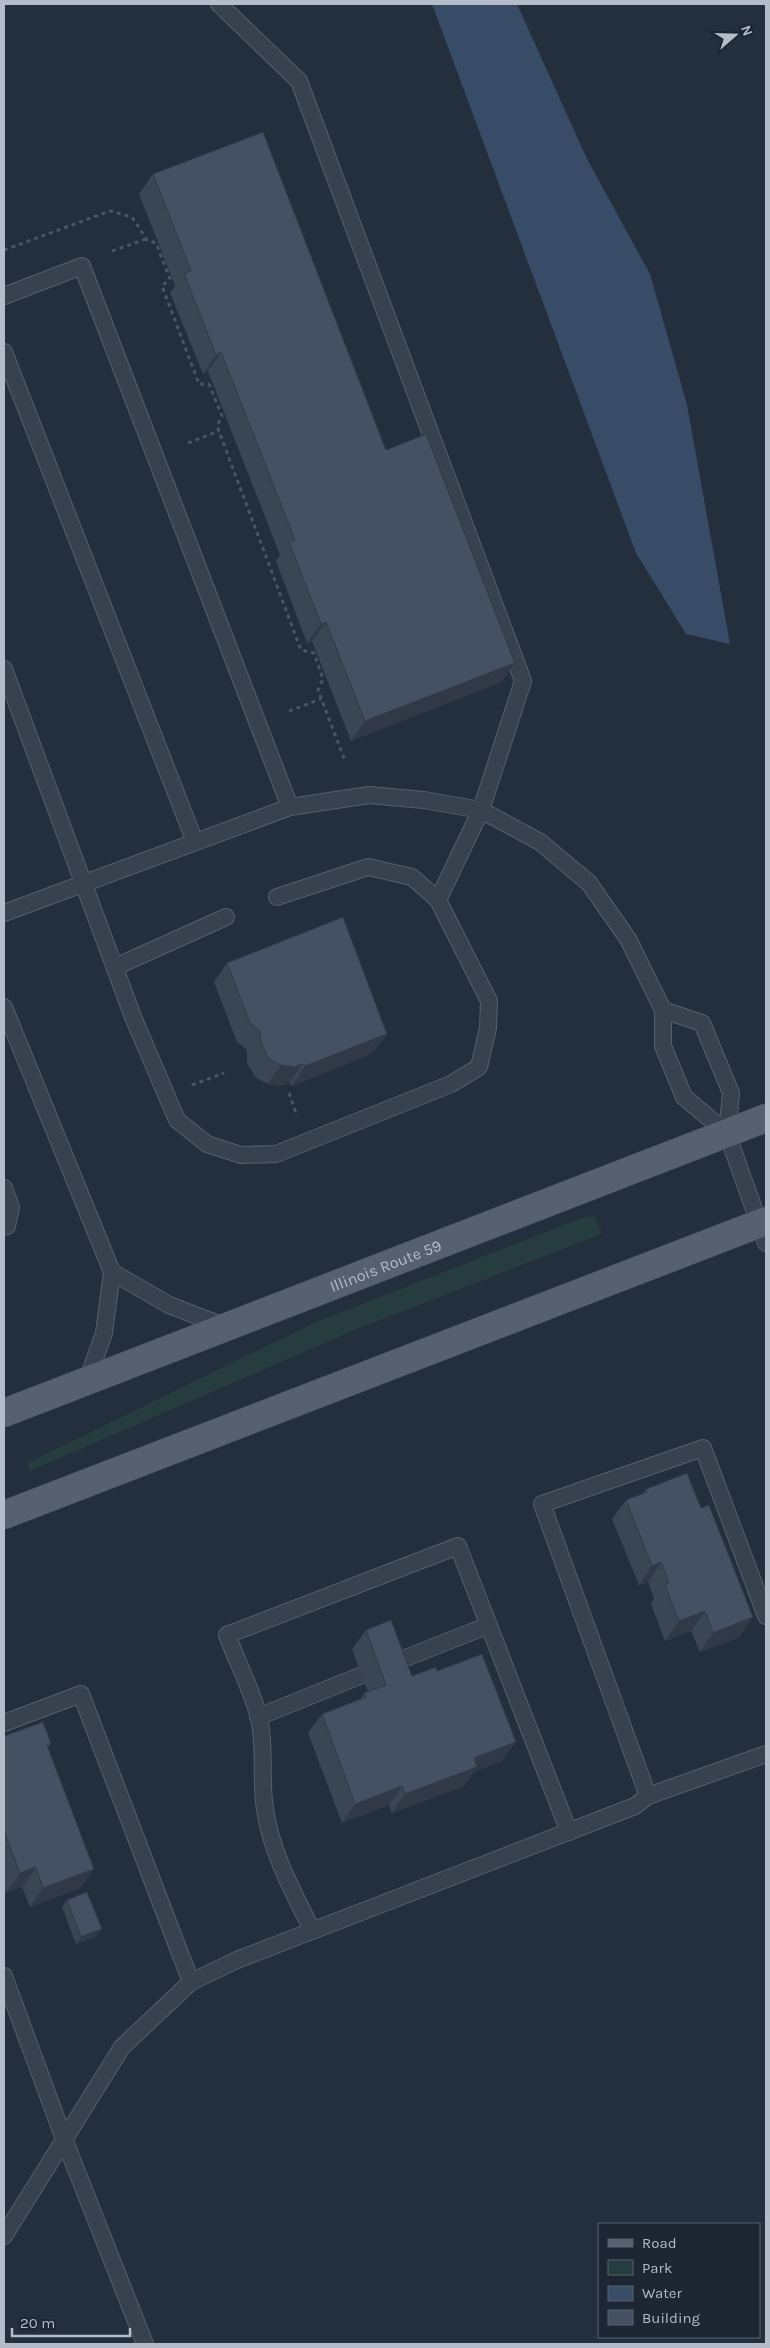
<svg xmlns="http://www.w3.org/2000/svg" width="770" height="2348" font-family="Karla,sans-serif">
  <rect width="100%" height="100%" fill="#242f3e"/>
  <!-- green -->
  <polygon fill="#263c3f" points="595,1216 602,1234 355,1330 30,1471 27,1463 316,1322 579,1219"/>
  <!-- water -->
  <polygon fill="#394c67" points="432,4 517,4 587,159 650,274 687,405 730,644 686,634 636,553"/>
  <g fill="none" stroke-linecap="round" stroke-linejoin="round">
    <defs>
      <g id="lane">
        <polyline points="219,4 299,81 523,681 481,810 438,900"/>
        <polyline points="4,296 82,266 290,807"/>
        <polyline points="4,352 195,842"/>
        <polyline points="4,669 133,1017 177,1120 207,1144 241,1155 276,1154 451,1084 479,1067 488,1028 489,1001 438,900 412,877 368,867 277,897"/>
        <polyline points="4,913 290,807 369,795 424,800 481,810 540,842 589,883 628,939 663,1010 663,1046 684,1097 727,1133"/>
        <polyline points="115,967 226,917"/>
        <polyline points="4,1007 112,1272 104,1333 87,1381"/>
        <polyline points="663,1010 702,1023 731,1093 727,1133 766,1243"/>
        <polyline points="4,1188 11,1207 7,1226 4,1227"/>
        <polyline points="112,1272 169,1305 226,1327"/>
        <polyline points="388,1665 489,1625"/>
        <polyline points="258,1717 362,1675"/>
        <polyline points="4,1723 81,1694 191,1982"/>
        <polyline points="648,1796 542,1504 703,1448 766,1616"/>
        <path d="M312,1930C293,1892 271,1852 265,1809C260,1778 266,1749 259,1718C252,1690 237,1662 227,1635L458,1546L569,1832"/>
        <polyline points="4,1976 64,2139 145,2344"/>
        <polyline points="4,2236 122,2047 191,1982 237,1960 635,1806 648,1796 766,1754"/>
      </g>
      <g id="primary">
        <path id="s1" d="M4,1413L766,1118"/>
        <polyline points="4,1515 766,1221"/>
      </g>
    </defs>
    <!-- lane casing -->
    <use href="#lane" stroke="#565f6c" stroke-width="18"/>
    <!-- primary casing -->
    <use href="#primary" stroke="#414a57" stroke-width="29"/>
    <!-- path -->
    <g stroke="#44595c" stroke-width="3" stroke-dasharray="4 4" stroke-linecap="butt">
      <polyline points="4,250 110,211 132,217 147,240 156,243 170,279 162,286 199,384 209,384 222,416 217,426 301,650 314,653 323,679 318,690 345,761"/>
      <polyline points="112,251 146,239"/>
      <polyline points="188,443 219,431"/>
      <polyline points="289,711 321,699"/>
      <polyline points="192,1085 224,1073"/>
      <polyline points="289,1093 297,1116"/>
    </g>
    <!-- lane -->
    <use href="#lane" stroke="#38414e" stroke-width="16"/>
    <!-- primary -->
    <use href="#primary" stroke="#56606e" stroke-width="28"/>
  </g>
  <!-- wall -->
  <g fill="#3b4654">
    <polygon points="153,174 386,450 515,663 501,682 351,741 312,641 307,643 276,561 280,555 208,371 203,374 170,293 175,286 139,194"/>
    <polygon points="227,963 387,1034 373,1053 292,1086 289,1083 280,1086 268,1084 256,1078 247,1063 247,1050 237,1042 214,982"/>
    <polygon points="646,1489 740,1637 700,1652 691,1631 665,1641 651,1604 654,1599 648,1582 639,1585 612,1519 626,1500 643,1493"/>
    <polygon points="366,1630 412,1676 437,1671 502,1761 474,1772 464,1786 392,1813 389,1805 342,1823 308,1733 322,1714 360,1700 364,1693 368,1692 352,1649"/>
    <polygon points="4,1736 51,1743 48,1748 94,1869 80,1888 30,1907 22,1887 6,1892 4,1886"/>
    <polygon points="67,1900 97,1936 76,1944 62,1907"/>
  </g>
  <!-- shaded-wall -->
  <g fill="#303945">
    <polygon points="221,352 208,371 203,374 216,355"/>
    <polygon points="326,622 312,641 307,643 321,624"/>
    <polygon points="515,663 501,682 351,741 365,721"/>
    <polygon points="387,1034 373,1053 292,1086 305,1066"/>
    <polygon points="302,1064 289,1083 280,1086 268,1084 281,1065"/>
    <polygon points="661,1562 648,1582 639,1585 652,1566"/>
    <polygon points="705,1611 691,1631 665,1641 679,1621"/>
    <polygon points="753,1617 740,1637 700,1652 713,1633"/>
    <polygon points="516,1742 502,1761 474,1772 464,1786 392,1813 405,1794 474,1758"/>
    <polygon points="402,1786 389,1805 342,1823 355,1804"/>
    <polygon points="36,1867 22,1887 6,1892 20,1873"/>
    <polygon points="94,1869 80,1888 30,1907 43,1888"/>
    <polygon points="102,1929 97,1936 76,1944 81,1937"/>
  </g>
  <!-- building -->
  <g fill="#455162" stroke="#303945">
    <polygon points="263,132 386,450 426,434 515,663 365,721 326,622 321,624 289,542 295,540 221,352 216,355 184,274 191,271 153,174"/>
    <polygon points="343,917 387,1034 305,1066 302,1064 294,1067 281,1065 269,1059 261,1043 260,1031 250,1023 227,963"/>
    <polygon points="687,1473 701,1508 709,1505 753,1617 713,1633 705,1611 679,1621 665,1585 669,1583 661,1562 652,1566 626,1500 647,1492 646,1489"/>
    <polygon points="391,1620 412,1676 436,1667 437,1671 482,1654 516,1742 474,1758 477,1767 405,1794 402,1786 355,1804 322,1714 366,1697 364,1693 386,1685 366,1630"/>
    <polygon points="43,1722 51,1743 47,1745 94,1869 43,1888 36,1867 20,1873 4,1831 4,1736"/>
    <polygon points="87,1892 102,1929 81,1937 67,1900"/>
  </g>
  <g text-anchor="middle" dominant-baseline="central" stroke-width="4" stroke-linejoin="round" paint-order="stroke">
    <!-- street labels -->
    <g font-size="16" fill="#b4bcc9" stroke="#1d2633">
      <text stroke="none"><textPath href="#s1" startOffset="409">Illinois Route 59</textPath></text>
    </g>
  </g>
  <!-- border -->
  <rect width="770" height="2348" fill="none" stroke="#b4bcc9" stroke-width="10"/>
  <!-- legend -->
  <rect x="598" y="2223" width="162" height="115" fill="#1d2633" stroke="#59626f"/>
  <rect x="608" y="2239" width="25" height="8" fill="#56606e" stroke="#59626f"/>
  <text x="642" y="2248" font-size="15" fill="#b4bcc9">Road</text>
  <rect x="608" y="2260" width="25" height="15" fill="#263c3f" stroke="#59626f"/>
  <text x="642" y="2273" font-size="15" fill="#b4bcc9">Park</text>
  <rect x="608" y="2286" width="25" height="15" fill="#394c67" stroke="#59626f"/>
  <text x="642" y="2298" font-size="15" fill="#b4bcc9">Water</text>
  <rect x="608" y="2310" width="25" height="15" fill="#455162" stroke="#59626f"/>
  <text x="642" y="2323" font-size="15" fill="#b4bcc9">Building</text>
  <!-- north arrow -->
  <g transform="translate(735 35) rotate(70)" stroke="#1d2633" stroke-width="4" paint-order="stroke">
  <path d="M0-4L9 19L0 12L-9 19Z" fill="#b4bcc9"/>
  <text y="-8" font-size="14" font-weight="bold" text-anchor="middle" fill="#b4bcc9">N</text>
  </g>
  <!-- scale -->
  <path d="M12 2328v8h118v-8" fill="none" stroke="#b4bcc9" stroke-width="2.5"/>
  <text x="20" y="2328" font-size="15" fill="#b4bcc9" stroke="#1d2633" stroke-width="4" paint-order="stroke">20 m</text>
</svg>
